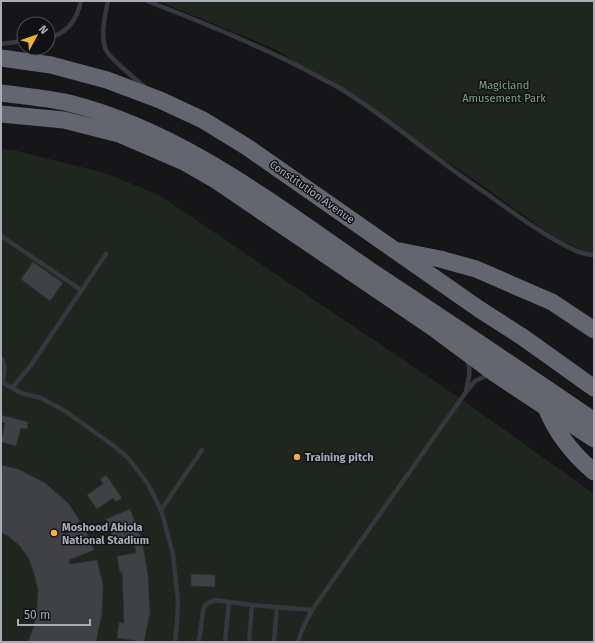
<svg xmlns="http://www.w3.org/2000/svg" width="595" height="643" font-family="'Fira Sans',sans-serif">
  <rect width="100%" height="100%" fill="#161618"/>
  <!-- green -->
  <g fill="#1e261f">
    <polygon points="158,1 594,1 594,256 554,237 469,176 275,49"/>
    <polygon points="1,149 13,150 105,173 159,195 461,399 589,490 594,494 594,642 1,642"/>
  </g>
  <!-- building -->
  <g fill="#404145" stroke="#303034">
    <polygon points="33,262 63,283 50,301 21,279"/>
    <polygon points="1,415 28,422 27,429 21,428 16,446 1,442 5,423 1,422"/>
    <polygon points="1,465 18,469 45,483 68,503 80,521 63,532 64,534 84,526 94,550 69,560 70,564 97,560 103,585 102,614 96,642 28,642 34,626 37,609 38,590 34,573 29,559 20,546 8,536 1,532"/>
    <polygon points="106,475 122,498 116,502 113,498 97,509 87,495 103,484 100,479"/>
    <polygon points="130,509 142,540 148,576 150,612 144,642 117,638 119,622 124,623 122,572 120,573 117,556 136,553 133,536 115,543 106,519"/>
    <polygon points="191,574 215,575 215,587 191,586"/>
  </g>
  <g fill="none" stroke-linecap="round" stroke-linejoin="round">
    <!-- service -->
    <g stroke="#37383d" stroke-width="4.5">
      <path d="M108,1C105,15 100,36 106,50C110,59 138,81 146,88"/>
      <path d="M147,1C202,22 256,44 308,71C319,78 332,83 343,90C377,111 408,137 441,161C456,173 472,183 487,194C508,209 572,257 594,255"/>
      <path d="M48,38C67,34 77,19 81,1"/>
      <polyline points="1,44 24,41"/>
      <polyline points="1,236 81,290"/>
      <path d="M1,358C6,365 5,374 2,382L21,393L41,398L65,411L114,446L128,458L148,484L161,510L173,554L178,601L177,623L175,642"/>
      <polyline points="12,388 31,365 106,254"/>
      <path d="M466,391C468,381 472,370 467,361"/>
      <polyline points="161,510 202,450"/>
      <polyline points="199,642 203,610 206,604 215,600 252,605 312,610"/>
      <polyline points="225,642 229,602"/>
      <polyline points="249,642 252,605"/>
      <polyline points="274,642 277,607"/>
      <polyline points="298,642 302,630 312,610 466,392 475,381 490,374"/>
    </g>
    <!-- motorway -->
    <g stroke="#63666e" stroke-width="17">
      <polyline points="1,58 51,65 107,80 160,100 203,120 247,147 479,309 524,338 594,388"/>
      <path d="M1,93C23,96 47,98 69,103C183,132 276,206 371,271C446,321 520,370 594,421"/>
      <polyline points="1,114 64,120 119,134 184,162 217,181 432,327 494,373 594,439"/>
      <polyline points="400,251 440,259 476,269 552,302 594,330"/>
      <path d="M547,410C557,434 574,455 594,472"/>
    </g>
  </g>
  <!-- markers -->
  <g fill="#f2b134" stroke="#111113" stroke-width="1.5">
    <circle cx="297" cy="457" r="4"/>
    <circle cx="54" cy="533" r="4"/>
  </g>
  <g text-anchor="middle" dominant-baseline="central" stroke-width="3" stroke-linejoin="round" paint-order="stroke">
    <!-- park labels -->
    <g font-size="11" fill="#7fa381" stroke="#111113">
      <text x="504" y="85">Magicland<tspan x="504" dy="13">Amusement Park</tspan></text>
    </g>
    <!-- street labels -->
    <g font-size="11" fill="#a8adb8" stroke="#111113">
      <text transform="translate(312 192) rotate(35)">Constitution Avenue</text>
    </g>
    <!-- poi labels -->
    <g font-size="11" font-weight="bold" fill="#a8adb8" stroke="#111113" text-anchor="start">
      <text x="305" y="457">Training pitch</text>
      <text x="62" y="527">Moshood Abiola<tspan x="62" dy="13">National Stadium</tspan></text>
    </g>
  </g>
  <!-- border -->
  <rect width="595" height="643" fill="none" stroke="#a8adb8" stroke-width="4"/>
  <!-- north arrow -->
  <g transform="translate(36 36) rotate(50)"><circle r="19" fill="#111113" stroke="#4d4f55"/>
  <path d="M0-3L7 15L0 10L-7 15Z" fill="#f2b134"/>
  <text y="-6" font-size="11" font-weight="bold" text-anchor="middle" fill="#a8adb8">N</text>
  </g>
  <!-- scale -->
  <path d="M18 619v6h72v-6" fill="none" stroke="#a8adb8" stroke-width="2"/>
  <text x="24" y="619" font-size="12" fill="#a8adb8" stroke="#111113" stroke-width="3" paint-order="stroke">50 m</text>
</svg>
